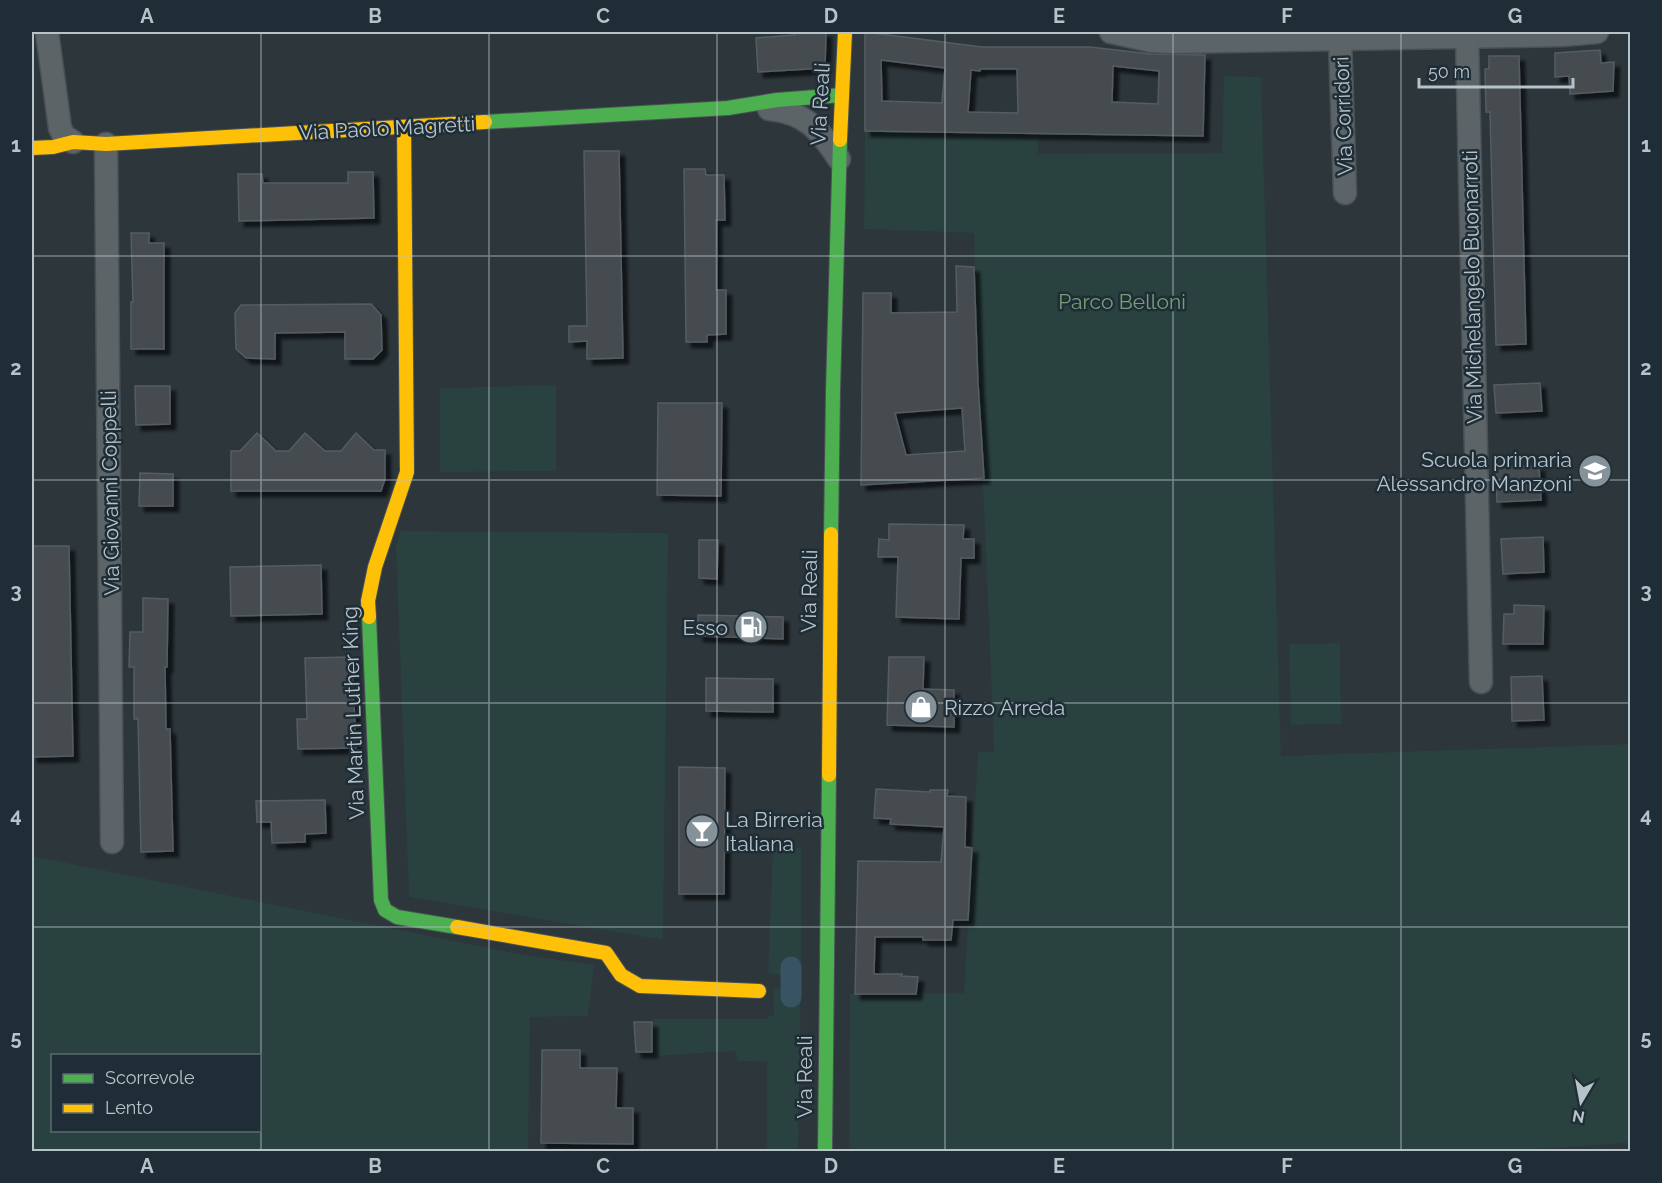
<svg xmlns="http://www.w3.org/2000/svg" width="1662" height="1183" font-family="Raleway,sans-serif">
  <defs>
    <filter id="shadow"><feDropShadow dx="5.5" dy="5.5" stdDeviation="1.5" flood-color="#0009"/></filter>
  </defs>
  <rect width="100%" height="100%" fill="#2c363b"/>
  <!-- green -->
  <g fill="#29413f" fill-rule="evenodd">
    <path d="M1224,76L1261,77L1281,756L1630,744V1143L1493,1152H849L850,994L964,993L978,752H994C988,579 978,406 974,233L864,229L865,131L1038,135V154L1222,153Z"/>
    <polygon points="556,385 556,471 440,472 440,388"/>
    <polygon points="401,531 668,533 663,940 409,897 396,546"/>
    <polygon points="1340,643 1341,724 1291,725 1289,644"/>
    <polygon points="773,848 801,848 801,979 795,979 796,972 791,967 787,969 784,976 768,973"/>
    <path d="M32,856L519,954L594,965L588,1016L530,1017L528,1151L32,1152ZM52,1056H260V1130H52Z"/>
    <polygon points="785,988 784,994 791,997 796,994 796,988 801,988 798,1151 767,1151 767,1062 738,1061 735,1051 654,1056 653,1019 767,1019 768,1016 774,1015 773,989"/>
  </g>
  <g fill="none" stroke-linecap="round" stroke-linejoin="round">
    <!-- canal -->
    <polyline stroke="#385463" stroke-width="21" points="791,997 791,967"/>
  </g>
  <!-- building -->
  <g fill="#444c50" stroke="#545d63" stroke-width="1.5" fill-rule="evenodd" filter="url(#shadow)">
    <polygon points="795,32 826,32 825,68 758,72 756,38 795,35"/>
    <path d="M865,32L982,47H1090L1151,54L1205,55L1203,136L865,131ZM881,60L945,68L942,103L882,101ZM1113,66L1159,71L1158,104L1112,102ZM980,69H1017L1018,113L968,112L971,70L980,71Z"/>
    <polygon points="1600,50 1601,63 1614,62 1613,91 1570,94 1569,76 1555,77 1555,53"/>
    <polygon points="1489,56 1519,56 1526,344 1496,345 1490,112 1486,112 1485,69 1489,69"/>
    <polygon points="584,151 619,151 623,358 587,359 587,341 569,342 569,326 587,326"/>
    <polygon points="684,169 705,169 706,175 724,175 725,220 716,220 716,290 726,290 726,334 707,335 707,342 686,342"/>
    <polygon points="348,172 373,172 374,218 239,221 238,174 262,174 263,183 348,183"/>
    <polygon points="131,233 149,233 149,243 164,243 164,349 131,349 131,302 133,302"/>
    <path d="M956,266L974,267L978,383L984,478L861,485L863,293H891V313L957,312ZM962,408L965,451L906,455L895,413Z"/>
    <polygon points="371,304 381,315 382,350 373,359 345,359 345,332 275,333 275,359 246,358 236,349 235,313 241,305"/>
    <polygon points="1540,383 1542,411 1496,413 1494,385"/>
    <polygon points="135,386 170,386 170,424 136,425"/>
    <polygon points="658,403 722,403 721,496 657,495"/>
    <polygon points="257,433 276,451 289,451 305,433 325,451 341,451 356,433 374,450 385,450 385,479 381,491 231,491 231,451 240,451"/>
    <polygon points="1539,466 1541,500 1497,502 1496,467"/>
    <polygon points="140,473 173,474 173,506 139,506"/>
    <polygon points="889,524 964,525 963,539 974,539 974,558 961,558 959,619 896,617 898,557 878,557 879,539 889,540"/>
    <polygon points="1543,537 1544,572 1503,574 1501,539"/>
    <polygon points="699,540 718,540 717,579 699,578"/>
    <polygon points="32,546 69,546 73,756 32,757"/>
    <polygon points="321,565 322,614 231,616 230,567"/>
    <polygon points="143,598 168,599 167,667 165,667 166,729 170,729 173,851 141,852 138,719 134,719 134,667 129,667 130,632 143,632"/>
    <polygon points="1514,605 1544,606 1543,644 1503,644 1504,614 1514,614"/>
    <polygon points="698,615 783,617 783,639 698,636"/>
    <polygon points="352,657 356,748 298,749 297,719 307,719 305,658"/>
    <polygon points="889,657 924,657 923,689 954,690 954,727 887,725"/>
    <polygon points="1542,676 1544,720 1512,721 1511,677"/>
    <polygon points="706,678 773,679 773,712 706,711"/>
    <polygon points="679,767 725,768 724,894 679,894"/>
    <polygon points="876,789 930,792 930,790 948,790 947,796 966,797 965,847 972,848 968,920 953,920 951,940 923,940 923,937 875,937 874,974 902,974 901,976 918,977 916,994 855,994 858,861 941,862 944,827 890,824 891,819 874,818"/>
    <polygon points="325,800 326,833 305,834 305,842 272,843 271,822 257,822 256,801"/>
    <polygon points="634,1022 652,1022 652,1052 636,1052"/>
    <polygon points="542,1050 580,1050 580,1068 617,1068 616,1108 633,1108 633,1144 541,1143"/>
  </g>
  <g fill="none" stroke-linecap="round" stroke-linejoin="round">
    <defs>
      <g id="street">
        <polyline points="47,32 60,128 64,136 73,142"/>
        <polyline points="1111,32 1152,41 1171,42 1562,35 1597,32"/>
        <polyline points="1467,35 1481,682"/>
        <polyline points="1340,38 1345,193"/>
        <path d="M769,109C805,112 820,130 839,159"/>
        <polyline points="106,144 112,842"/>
      </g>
      <g id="fast">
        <polyline points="485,122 728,108 777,100 842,95"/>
        <polyline points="831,534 833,391 840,140"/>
        <polyline points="369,617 381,900 385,910 397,917 457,927"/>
        <polyline points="825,1152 829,775"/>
      </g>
      <g id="slow">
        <polyline points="840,140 845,32"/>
        <polyline points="32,148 53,147 73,142 106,144 485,122"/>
        <polyline points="369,617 368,601 375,567 407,472 404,127"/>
        <polyline points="829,775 831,534"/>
        <polyline points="457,927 606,953 621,975 640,986 759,991"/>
      </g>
    </defs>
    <!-- street casing -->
    <use href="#street" stroke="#4a5155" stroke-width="25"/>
    <!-- fast casing -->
    <use href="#fast" stroke="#4a5155" stroke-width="16"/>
    <!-- slow casing -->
    <use href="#slow" stroke="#4a5155" stroke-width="16"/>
    <!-- street -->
    <use href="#street" stroke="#5c6468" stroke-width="22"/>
    <!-- fast -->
    <use href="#fast" stroke="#4caf50" stroke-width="14"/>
    <!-- slow -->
    <use href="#slow" stroke="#ffc107" stroke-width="14"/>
  </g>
  <!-- grid -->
  <path fill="none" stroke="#b7c3cb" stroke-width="1.5" stroke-opacity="0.55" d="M261,32V1152M489,32V1152M717,32V1152M945,32V1152M1173,32V1152M1401,32V1152M32,256H1630M32,480H1630M32,703H1630M32,927H1630"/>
  <!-- icons -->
  <defs>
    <symbol id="school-disc" viewBox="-11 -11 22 22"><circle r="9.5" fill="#869299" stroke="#1f2d36"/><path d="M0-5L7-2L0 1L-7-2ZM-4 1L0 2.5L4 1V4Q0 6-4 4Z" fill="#fff"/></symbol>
    <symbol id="fuel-disc" viewBox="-11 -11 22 22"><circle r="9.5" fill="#869299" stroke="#1f2d36"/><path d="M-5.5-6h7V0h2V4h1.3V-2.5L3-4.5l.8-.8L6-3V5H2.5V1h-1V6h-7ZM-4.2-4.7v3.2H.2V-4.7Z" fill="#fff"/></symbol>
    <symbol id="shop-disc" viewBox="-11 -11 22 22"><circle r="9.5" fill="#869299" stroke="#1f2d36"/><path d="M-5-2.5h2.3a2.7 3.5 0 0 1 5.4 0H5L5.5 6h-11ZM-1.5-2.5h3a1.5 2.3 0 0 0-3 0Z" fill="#fff"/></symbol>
    <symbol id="bar-disc" viewBox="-11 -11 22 22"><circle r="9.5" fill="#869299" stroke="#1f2d36"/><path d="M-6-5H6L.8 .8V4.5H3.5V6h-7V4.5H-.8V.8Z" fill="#fff"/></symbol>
  </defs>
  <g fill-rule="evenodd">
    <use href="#school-disc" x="1576" y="452" width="38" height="38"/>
    <use href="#fuel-disc" x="732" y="608" width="38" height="38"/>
    <use href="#shop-disc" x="902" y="688" width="38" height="38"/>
    <use href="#bar-disc" x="683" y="812" width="38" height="38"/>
  </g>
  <g text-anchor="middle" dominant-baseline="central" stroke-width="5" stroke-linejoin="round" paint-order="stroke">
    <!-- street labels -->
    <g font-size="21" fill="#b7c3cb" stroke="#1f2d36">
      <text transform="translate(820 104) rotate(-87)">Via Reali</text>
      <text transform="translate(1343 116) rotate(-92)">Via Corridori</text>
      <text transform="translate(387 128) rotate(-3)">Via Paolo Magretti</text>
      <text transform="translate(1472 287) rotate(-91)">Via Michelangelo Buonarroti</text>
      <text transform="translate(110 493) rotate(-91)">Via Giovanni Coppelli</text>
      <text transform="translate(809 591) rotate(-89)">Via Reali</text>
      <text transform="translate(353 713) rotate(-92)">Via Martin Luther King</text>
      <text transform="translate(804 1077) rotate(-90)">Via Reali</text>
    </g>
    <!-- park labels -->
    <g font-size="21" fill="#75a075" stroke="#1f2d36">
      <text x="1122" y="301">Parco Belloni</text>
    </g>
    <!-- poi labels -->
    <g font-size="21" fill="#b7c3cb" stroke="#1f2d36" text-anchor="end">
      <text x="1572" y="459">Scuola primaria<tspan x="1572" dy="24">Alessandro Manzoni</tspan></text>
      <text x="728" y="627">Esso</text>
      <text x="944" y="707" text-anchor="start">Rizzo Arreda</text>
      <text x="725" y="819" text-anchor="start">La Birreria<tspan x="725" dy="24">Italiana</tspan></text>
    </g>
  </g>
  <!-- border -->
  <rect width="1662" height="1183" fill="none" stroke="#1f2d36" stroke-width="66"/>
  <!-- legend -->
  <rect x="51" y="1054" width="210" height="78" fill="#1f2d36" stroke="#5c6972" stroke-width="1.5"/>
  <rect x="63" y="1074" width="30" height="9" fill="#4caf50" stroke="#5c6972" stroke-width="1.5"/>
  <text x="105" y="1084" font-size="18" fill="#b7c3cb">Scorrevole</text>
  <rect x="63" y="1104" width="30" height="9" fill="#ffc107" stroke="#5c6972" stroke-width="1.5"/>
  <text x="105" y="1114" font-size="18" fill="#b7c3cb">Lento</text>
  <!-- north arrow -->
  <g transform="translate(1581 1102) rotate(190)" stroke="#1f2d36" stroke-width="4.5" paint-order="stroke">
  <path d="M0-4.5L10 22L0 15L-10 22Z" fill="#b7c3cb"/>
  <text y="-9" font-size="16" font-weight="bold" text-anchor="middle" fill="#b7c3cb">N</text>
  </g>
  <!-- scale -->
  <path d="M1419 78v9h154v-9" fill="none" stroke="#b7c3cb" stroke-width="3"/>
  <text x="1428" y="78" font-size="18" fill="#b7c3cb" stroke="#1f2d36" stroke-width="4.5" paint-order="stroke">50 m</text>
  <rect x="33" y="33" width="1596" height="1117" fill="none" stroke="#b7c3cb" stroke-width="2"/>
  <g font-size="20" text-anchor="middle" font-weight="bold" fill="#b7c3cb">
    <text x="147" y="23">A</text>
    <text x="375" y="23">B</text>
    <text x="603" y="23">C</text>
    <text x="831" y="23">D</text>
    <text x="1059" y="23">E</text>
    <text x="1287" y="23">F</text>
    <text x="1515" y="23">G</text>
    <text x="16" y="152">1</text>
    <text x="1646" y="152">1</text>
    <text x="16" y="375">2</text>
    <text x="1646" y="375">2</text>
    <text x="16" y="598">3</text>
    <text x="1646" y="598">3</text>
    <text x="16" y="822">4</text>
    <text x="1646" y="822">4</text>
    <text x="16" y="1045">5</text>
    <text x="1646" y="1045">5</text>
    <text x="147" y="1173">A</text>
    <text x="375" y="1173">B</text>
    <text x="603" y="1173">C</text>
    <text x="831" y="1173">D</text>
    <text x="1059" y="1173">E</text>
    <text x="1287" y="1173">F</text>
    <text x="1515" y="1173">G</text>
  </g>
</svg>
